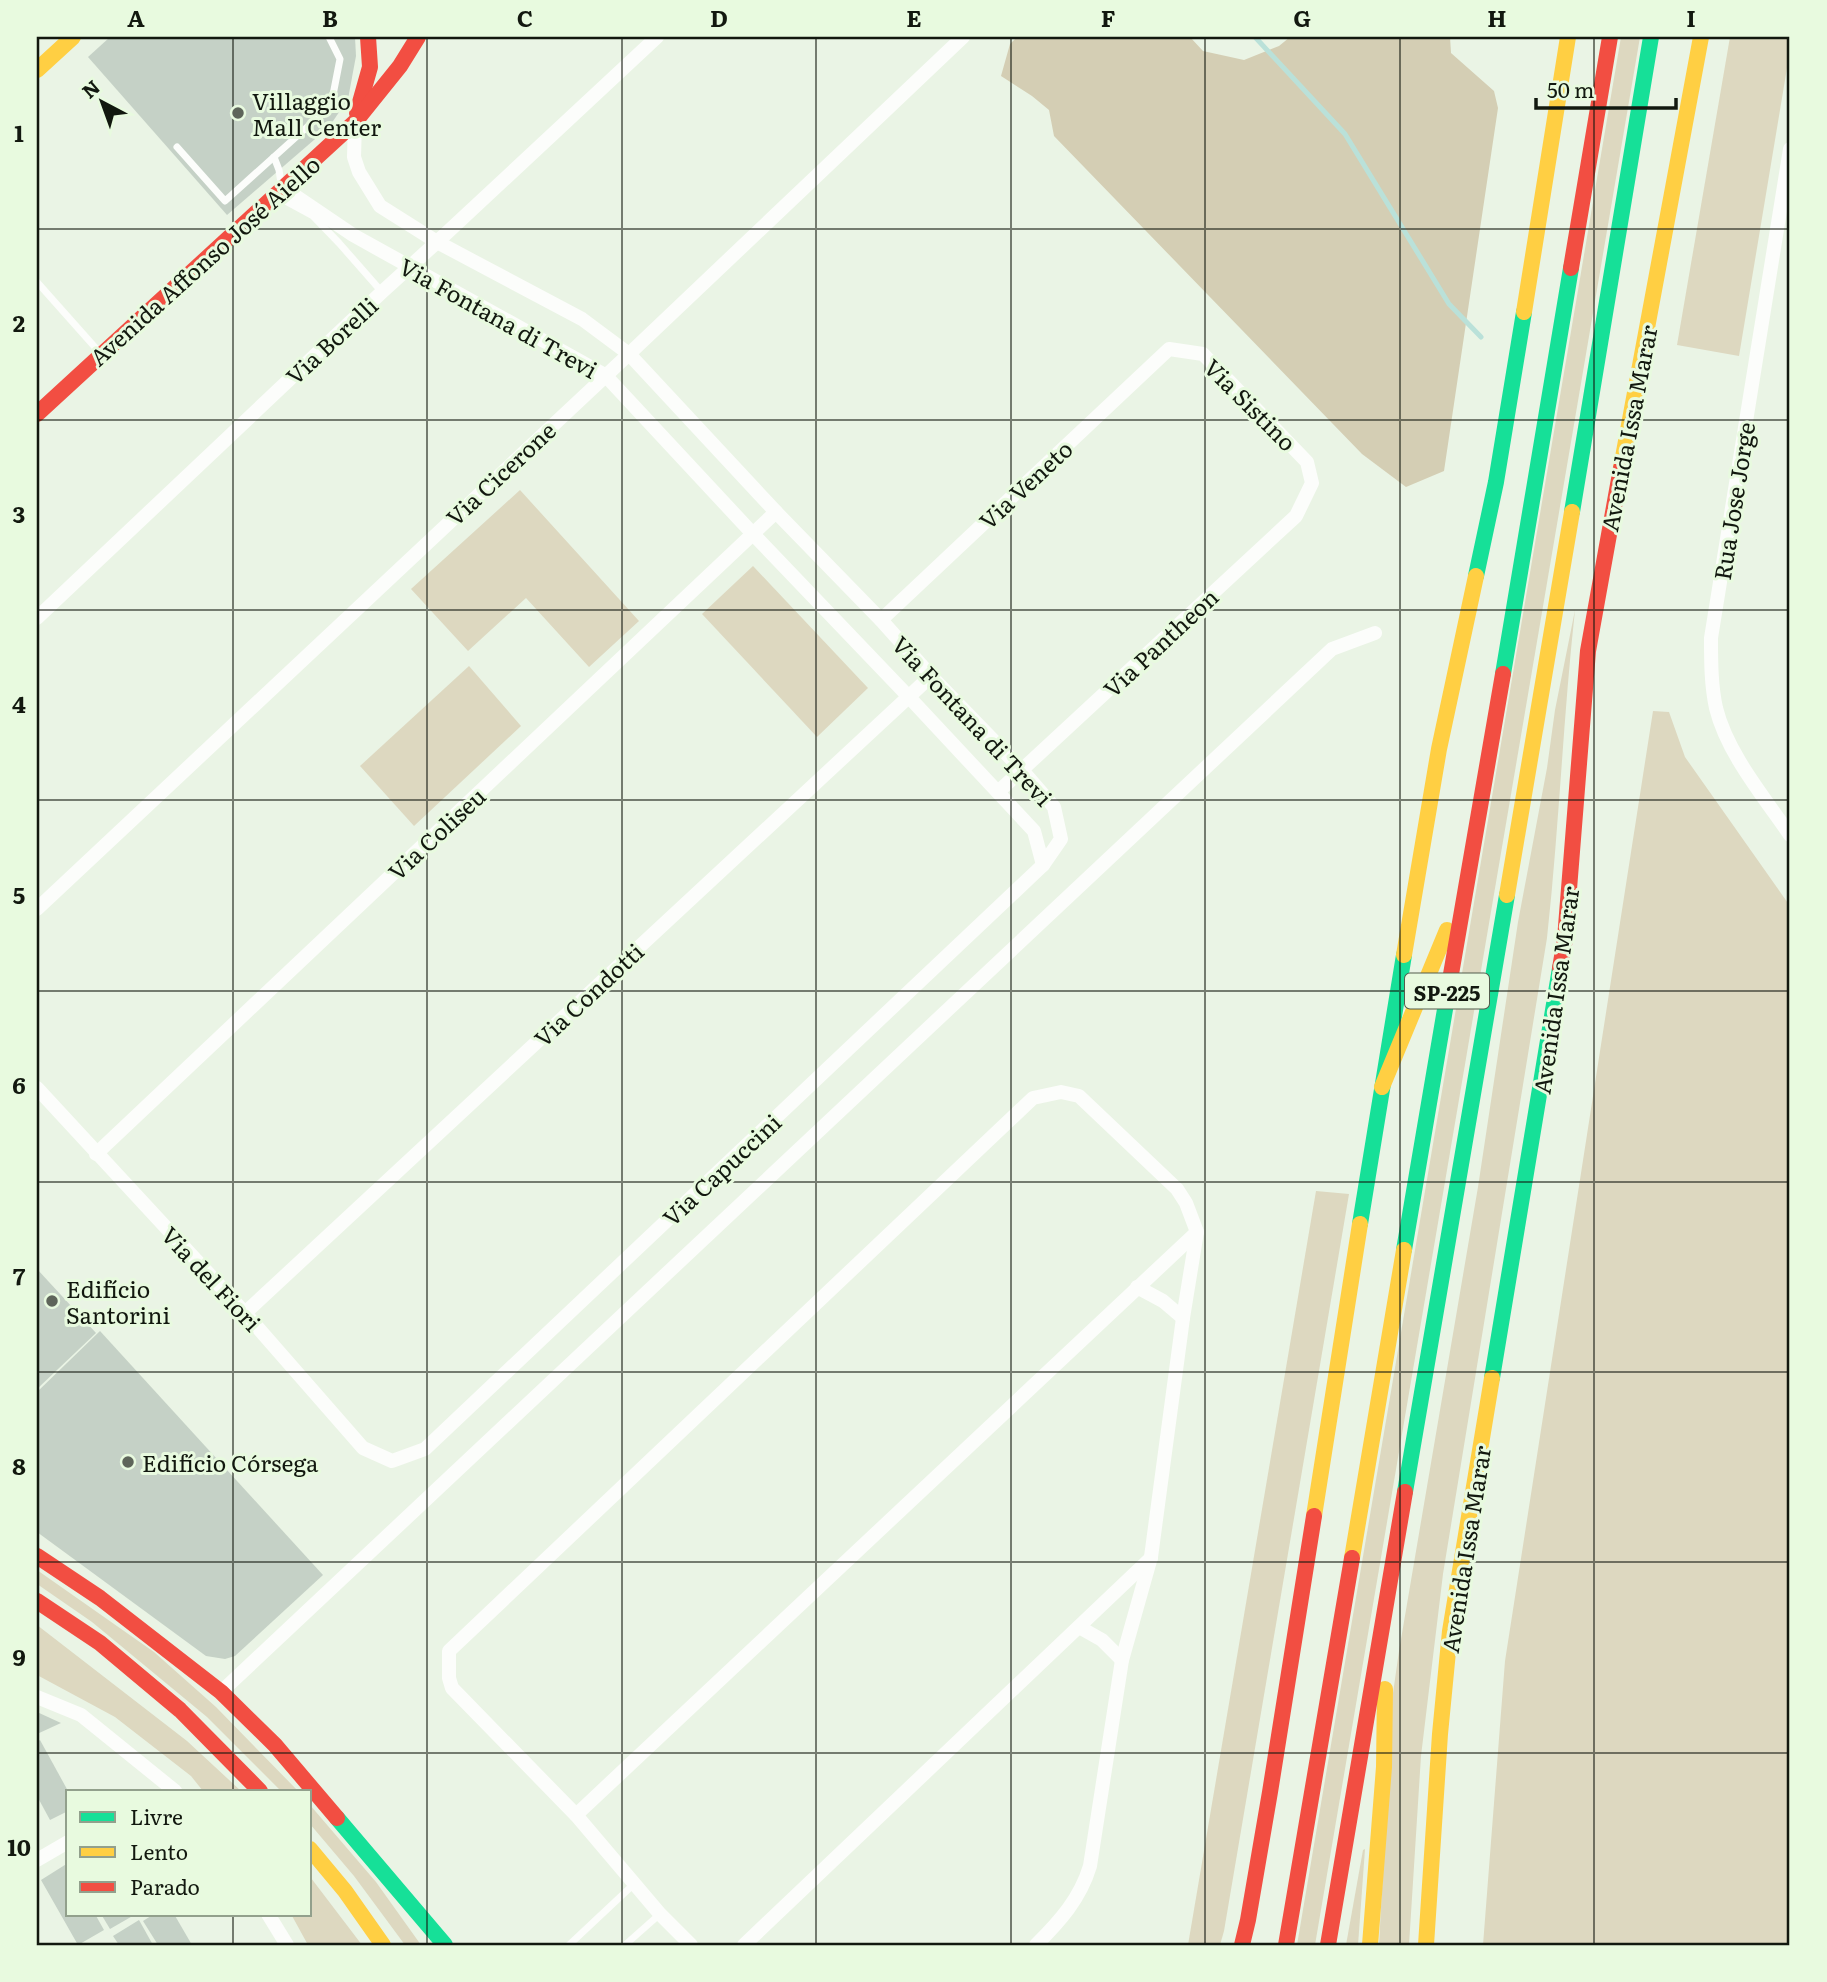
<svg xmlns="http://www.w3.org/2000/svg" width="1827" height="1982" font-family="Literata,serif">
  <rect width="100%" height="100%" fill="#eaf4e5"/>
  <!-- green -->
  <g fill="#ddd8c0">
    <polygon points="1621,37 1640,37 1315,1945 1297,1945"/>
    <polygon points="1730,37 1790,37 1790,50 1739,356 1677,345"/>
    <polygon points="520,490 639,621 589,667 526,598 468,651 411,589"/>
    <polygon points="753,566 868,688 817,737 702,614"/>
    <path d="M1575,610C1563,720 1559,829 1547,938L1443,1574L1421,1756L1409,1945H1379L1392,1700L1399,1651L1478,1187L1518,922L1547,768L1555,710Z"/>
    <polygon points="469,666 521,726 414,826 360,766"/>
    <polygon points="1653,711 1669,712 1685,757 1790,906 1790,1945 1483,1945 1505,1661"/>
    <polygon points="1316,1191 1349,1194 1224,1931 1220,1945 1188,1945"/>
    <polygon points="37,1570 154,1652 216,1707 298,1791 281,1791 207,1717 92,1622 37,1584"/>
    <polygon points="37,1625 187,1741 241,1791 203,1791 191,1776 115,1717 37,1675"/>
    <polygon points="310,1805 376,1882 421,1945 405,1945 354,1876 310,1824"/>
    <polygon points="1365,1849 1358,1945 1346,1945 1363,1850"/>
    <polygon points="310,1876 311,1878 362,1945 308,1945 291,1914 310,1914"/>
  </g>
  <!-- forest -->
  <polygon fill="#d4ceb4" points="1017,37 1190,37 1203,51 1244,60 1279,46 1290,37 1450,37 1451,53 1494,91 1498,108 1444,471 1406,487 1362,454 1054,136 1049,110 1032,96 1001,76 1010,44"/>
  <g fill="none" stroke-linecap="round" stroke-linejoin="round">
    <!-- stream -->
    <polyline stroke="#bae1d9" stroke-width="5" points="1255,37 1345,134 1449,304 1481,337"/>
  </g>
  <!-- building -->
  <g fill="#c5d1c6">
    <polygon points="110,37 355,37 356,56 348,99 329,127 227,215 88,57"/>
    <polygon points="37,1269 96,1333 37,1389"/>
    <polygon points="100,1331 323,1575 235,1656 225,1659 206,1656 37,1532 37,1392"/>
    <polygon points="37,1712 61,1723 37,1734"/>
    <polygon points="40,1740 68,1791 68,1811 50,1820 37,1796 37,1742"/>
    <polygon points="68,1863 68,1914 95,1914 104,1930 78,1945 41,1880"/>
    <polygon points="101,1914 136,1914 110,1929"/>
    <polygon points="154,1914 174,1914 192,1945 158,1945 143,1921"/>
    <polygon points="139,1920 153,1945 119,1945 113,1936"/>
  </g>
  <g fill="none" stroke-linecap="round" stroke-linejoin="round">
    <!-- lane -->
    <g stroke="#fcfdfb" stroke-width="7">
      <polyline points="177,147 225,201 326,110 332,100 340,59 329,37"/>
      <polyline points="274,157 279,170 281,183"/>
      <polyline points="278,197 313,216 339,243 382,292"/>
      <polyline points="37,282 101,354"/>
      <polyline points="569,1945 634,1884"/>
      <polyline points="625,1945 660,1914"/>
    </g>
    <!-- street -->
    <g stroke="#fcfdfb" stroke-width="14">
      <path d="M1790,149L1711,638C1711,661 1711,685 1716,708C1727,753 1764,797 1790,835"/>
      <polyline points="280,190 294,195 353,235 605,375 753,534 908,696 1034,831 1043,865"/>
      <polyline points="37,618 382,292 437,242 657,37"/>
      <polyline points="881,620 1169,349 1203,354 1307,462 1312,483 1296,516 998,792"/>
      <polyline points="37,909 629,354 963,37"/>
      <polyline points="37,1088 245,1313 363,1448 392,1461 425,1449 1043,865 1061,839 1054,807 1022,770 931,676 881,620 776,512 629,354 582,319 437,242 380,206 359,172 354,157 355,122"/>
      <polyline points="96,1154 776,512"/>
      <polyline points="1137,1287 1163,1301 1183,1318"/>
      <polyline points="245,1313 931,676"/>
      <polyline points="1079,1627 1102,1640 1122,1660"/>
      <polyline points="221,1692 1332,649 1375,633"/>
      <polyline points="37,1697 81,1715 175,1791"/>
      <polyline points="576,1815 1197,1232"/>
      <polyline points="37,1860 68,1842"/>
      <polyline points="268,1914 287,1945"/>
      <path d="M691,1945L660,1914L576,1815L452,1688L449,1678V1651L1033,1098L1061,1092L1079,1096L1177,1189L1186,1203L1197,1232L1183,1318L1151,1557L1122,1660L1090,1866C1080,1899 1060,1921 1036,1945"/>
      <polyline points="744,1945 1151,1558"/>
    </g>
    <!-- fast -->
    <g stroke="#16e098" stroke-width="16">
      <polyline points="1572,512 1651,37"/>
      <polyline points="1476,576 1496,482 1524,312"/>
      <polyline points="1503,674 1571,268"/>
      <polyline points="1360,1224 1404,955"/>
      <polyline points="1404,1250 1450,980"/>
      <polyline points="1492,1378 1560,968"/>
      <polyline points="1405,1492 1507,895"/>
      <polyline points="337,1818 445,1945"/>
    </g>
    <!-- slow -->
    <g stroke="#ffcf43" stroke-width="16">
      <polyline points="37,70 73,37"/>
      <polyline points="1524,312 1568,37"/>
      <polyline points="1621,468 1701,37"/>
      <polyline points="1507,895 1572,512"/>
      <polyline points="1404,955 1439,749 1476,576"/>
      <polyline points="1382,1087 1447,930"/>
      <polyline points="1314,1516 1360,1224"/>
      <polyline points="1352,1558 1404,1250"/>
      <polyline points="310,1849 345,1891 383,1945"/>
      <polyline points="1370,1945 1384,1767 1385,1689"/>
      <polyline points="1426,1945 1440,1734 1450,1631 1492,1378"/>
    </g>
    <!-- jam -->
    <g stroke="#f24e42" stroke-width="16">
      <polyline points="357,113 370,67 368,37"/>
      <polyline points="1571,268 1610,37"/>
      <polyline points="37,414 355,122 400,66 418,37"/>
      <polyline points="1560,968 1565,939 1588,651 1621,468"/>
      <polyline points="1450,980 1503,674"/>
      <polyline points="37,1556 100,1598 221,1692 275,1745 337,1818"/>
      <polyline points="37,1601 100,1643 180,1710 260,1791"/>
      <polyline points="1242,1945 1248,1920 1270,1792 1314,1516"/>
      <polyline points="1286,1945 1352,1558"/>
      <polyline points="1328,1945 1405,1492"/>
    </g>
  </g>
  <!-- grid -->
  <path fill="none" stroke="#12180f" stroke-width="2" stroke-opacity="0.55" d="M233,37V1791M427,37V1945M622,37V1945M816,37V1945M1011,37V1945M1205,37V1945M1400,37V1945M1594,37V1945M37,229H1790M37,420H1790M37,610H1790M37,800H1790M37,991H1790M37,1182H1790M37,1372H1790M37,1562H1790M37,1753H1790M233,1914V1945"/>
  <!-- markers -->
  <g fill="#5e655a" stroke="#e8fadf" stroke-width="2.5">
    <circle cx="238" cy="113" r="7"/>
    <circle cx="52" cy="1301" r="7"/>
    <circle cx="128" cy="1462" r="7"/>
  </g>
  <g text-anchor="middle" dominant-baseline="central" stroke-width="6" stroke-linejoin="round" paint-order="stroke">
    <!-- shield labels -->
    <rect fill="#e8fadf" stroke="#525c4d" stroke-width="2" x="1405" y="973.5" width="84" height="35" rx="5"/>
    <g font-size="21" font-weight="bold" fill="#12180f">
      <text x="1447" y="991">SP-225</text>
    </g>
    <!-- poi labels -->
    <g font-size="23" fill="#12180f" stroke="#e8fadf" text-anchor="start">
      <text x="252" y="100">Villaggio<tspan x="252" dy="26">Mall Center</tspan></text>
      <text x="66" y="1288">Edifício<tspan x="66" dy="26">Santorini</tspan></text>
      <text x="142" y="1462">Edifício Córsega</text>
    </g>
    <!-- street labels -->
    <g font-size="23" fill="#12180f" stroke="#e8fadf">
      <text transform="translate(204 260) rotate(-42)">Avenida Affonso José Aiello</text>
      <text transform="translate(499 317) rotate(29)">Via Fontana di Trevi</text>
      <text transform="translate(331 340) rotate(-43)">Via Borelli</text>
      <text transform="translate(1251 404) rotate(45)">Via Sistino</text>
      <text transform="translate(1628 428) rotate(-79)">Avenida Issa Marar</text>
      <text transform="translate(500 473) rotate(-43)">Via Cicerone</text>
      <text transform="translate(1025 484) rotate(-43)">Via Veneto</text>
      <text transform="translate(1733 501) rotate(-81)">Rua Jose Jorge</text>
      <text transform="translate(1160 642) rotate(-43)">Via Pantheon</text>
      <text transform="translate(973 720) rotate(47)">Via Fontana di Trevi</text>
      <text transform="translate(436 833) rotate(-43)">Via Coliseu</text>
      <text transform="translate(1555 990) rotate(-82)">Avenida Issa Marar</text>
      <text transform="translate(588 994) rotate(-43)">Via Condotti</text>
      <text transform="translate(721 1169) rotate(-43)">Via Capuccini</text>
      <text transform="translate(212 1278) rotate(47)">Via del Fiori</text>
      <text transform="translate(1465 1549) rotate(-81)">Avenida Issa Marar</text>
    </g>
  </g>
  <!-- border -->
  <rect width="1827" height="1982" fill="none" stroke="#e8fadf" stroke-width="77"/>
  <!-- legend -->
  <rect x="66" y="1790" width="245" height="126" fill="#e8fadf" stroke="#92a08c" stroke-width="2"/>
  <rect x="80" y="1812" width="35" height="10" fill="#16e098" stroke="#92a08c" stroke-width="2"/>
  <text x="130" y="1825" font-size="21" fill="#12180f">Livre</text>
  <rect x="80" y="1847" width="35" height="10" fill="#ffcf43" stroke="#92a08c" stroke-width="2"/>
  <text x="130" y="1860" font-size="21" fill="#12180f">Lento</text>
  <rect x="80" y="1882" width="35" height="10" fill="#f24e42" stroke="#92a08c" stroke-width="2"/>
  <text x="130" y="1895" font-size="21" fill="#12180f">Parado</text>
  <!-- north arrow -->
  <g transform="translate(102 102) rotate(319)" stroke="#e8fadf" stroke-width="5" paint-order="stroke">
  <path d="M0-5L12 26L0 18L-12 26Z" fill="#12180f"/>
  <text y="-10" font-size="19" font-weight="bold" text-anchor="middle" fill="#12180f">N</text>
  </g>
  <!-- scale -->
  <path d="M1536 98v10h140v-10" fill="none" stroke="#12180f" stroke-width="3.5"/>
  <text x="1547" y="98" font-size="21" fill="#12180f" stroke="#e8fadf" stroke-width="5" paint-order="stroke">50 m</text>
  <rect x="38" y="38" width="1750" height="1906" fill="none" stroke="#12180f" stroke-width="2.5"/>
  <g font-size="23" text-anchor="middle" font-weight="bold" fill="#12180f">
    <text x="136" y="27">A</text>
    <text x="330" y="27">B</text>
    <text x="525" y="27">C</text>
    <text x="719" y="27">D</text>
    <text x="914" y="27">E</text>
    <text x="1108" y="27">F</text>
    <text x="1302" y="27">G</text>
    <text x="1497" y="27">H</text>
    <text x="1691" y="27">I</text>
    <text x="19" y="142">1</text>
    <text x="19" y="332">2</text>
    <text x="19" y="523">3</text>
    <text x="19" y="713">4</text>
    <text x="19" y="904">5</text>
    <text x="19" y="1094">6</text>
    <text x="19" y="1285">7</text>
    <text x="19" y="1475">8</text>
    <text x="19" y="1666">9</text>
    <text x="19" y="1856">10</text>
  </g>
</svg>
